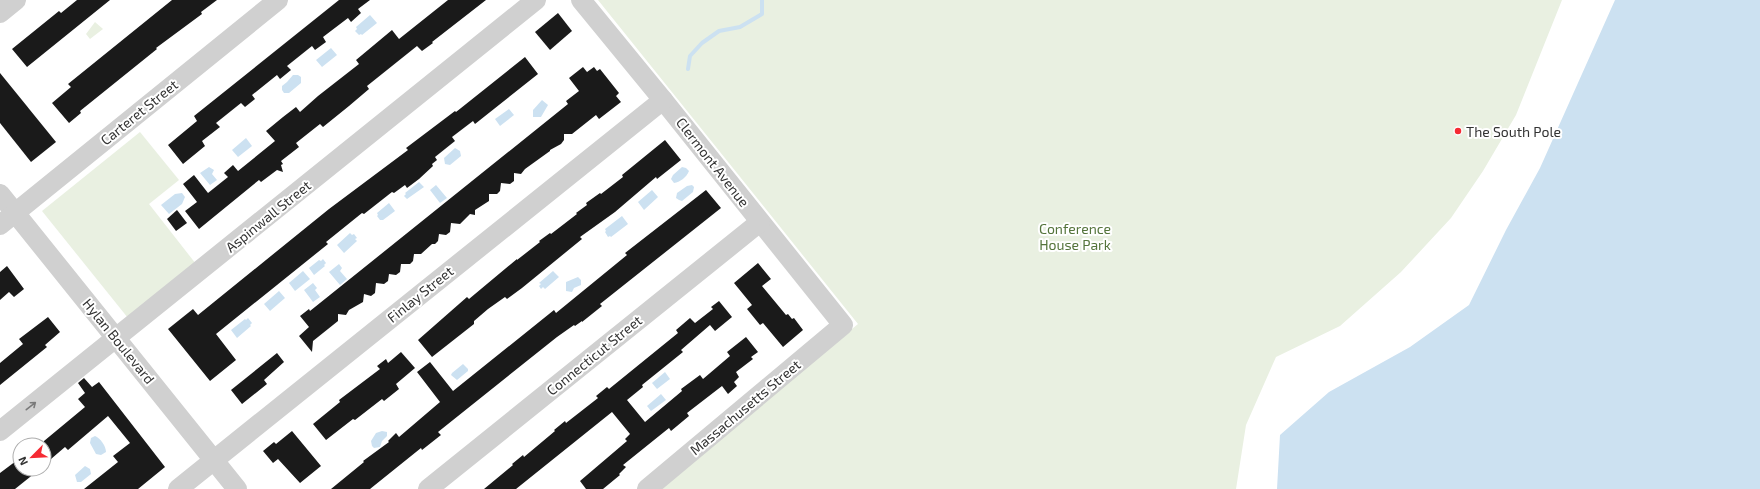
<svg xmlns="http://www.w3.org/2000/svg" width="1760" height="489" font-family="'Exo 2',sans-serif">
  <rect width="100%" height="100%" fill="#fff"/>
  <!-- green -->
  <g fill="#e9f0e1">
    <polygon points="598,0 1562,0 1516,115 1483,171 1451,218 1401,272 1340,326 1276,357 1246,425 1236,489 659,489 858,324"/>
    <polygon points="95,22 103,29 90,39 86,34"/>
    <polygon points="140,132 179,180 149,204 196,264 128,318 42,211"/>
  </g>
  <!-- water -->
  <g fill="#cce1f1">
    <polygon points="1615,0 1760,0 1760,489 1277,489 1280,435 1329,392 1410,347 1469,305 1506,230 1540,168"/>
    <polygon points="370,15 377,23 362,35 361,34 359,35 355,31 357,29 356,27"/>
    <polygon points="331,48 337,55 322,67 316,60"/>
    <polygon points="293,75 298,75 301,77 301,83 289,93 284,93 282,90 282,86 287,82"/>
    <polygon points="542,100 548,105 541,117 533,117 533,110"/>
    <polygon points="509,109 514,115 500,126 495,119"/>
    <polygon points="246,138 252,146 238,157 232,150"/>
    <polygon points="455,148 460,151 461,156 450,165 445,164 444,158"/>
    <polygon points="209,167 214,170 212,174 217,180 210,185 200,173"/>
    <path d="M682,167L686,168L689,171C686,178 680,182 674,183L671,179L673,175Z"/>
    <polygon points="419,182 424,187 407,199 404,196 406,194 405,193"/>
    <polygon points="436,185 447,198 440,203 430,190"/>
    <polygon points="692,185 694,187 693,192 682,201 679,200 676,198 677,193 687,186"/>
    <polygon points="652,190 658,197 644,210 638,202"/>
    <polygon points="182,193 185,197 182,204 169,214 161,205 175,194"/>
    <polygon points="389,203 395,211 383,220 380,220 377,216 378,215 377,213"/>
    <polygon points="622,216 628,224 611,237 610,236 608,237 605,232 606,231 605,229"/>
    <polygon points="350,233 352,235 354,234 357,238 355,239 357,241 344,253 337,245"/>
    <polygon points="323,259 326,263 324,265 325,266 314,275 309,268 319,260 321,261"/>
    <polygon points="339,264 342,268 340,271 347,279 340,285 329,272"/>
    <polygon points="303,271 310,279 295,291 289,283"/>
    <polygon points="553,271 559,277 545,289 543,287 541,289 539,286 541,284 539,283"/>
    <polygon points="578,277 581,280 581,285 574,288 572,292 566,291 566,282"/>
    <polygon points="313,283 317,288 315,290 320,297 313,302 304,290"/>
    <polygon points="279,291 285,298 270,311 264,304"/>
    <polygon points="248,318 252,323 250,325 251,326 237,338 231,330 245,319 246,320"/>
    <polygon points="463,364 468,369 468,371 457,380 451,375 452,373"/>
    <polygon points="665,372 670,379 657,389 652,383"/>
    <polygon points="661,394 666,400 651,411 647,406"/>
    <polygon points="382,431 387,432 387,436 382,441 380,447 374,448 372,446 371,441 376,433"/>
    <path d="M95,436C100,438 106,446 106,452L101,455L96,454L90,443L91,438Z"/>
    <polygon points="85,466 90,469 91,474 81,482 77,482 75,475"/>
  </g>
  <g fill="none" stroke-linecap="round" stroke-linejoin="round">
    <!-- stream -->
    <polyline stroke="#cce1f1" stroke-width="4" points="688,69 690,56 702,43 719,31 740,27 762,14 762,0"/>
  </g>
  <!-- building -->
  <g fill="#1a1a1a">
    <polygon points="77,0 110,0 27,67 12,49 59,11 61,13"/>
    <polygon points="172,0 217,0 201,12 202,14 156,48 157,49 80,111 81,113 69,123 52,103 71,87 68,84"/>
    <polygon points="339,0 370,0 358,9 361,13 351,22 348,18 323,37 326,42 315,50 312,46 287,66 291,70 280,79 277,75 252,95 255,99 245,107 241,103 216,123 220,127 202,141 205,146 183,164 168,145 197,121 194,116"/>
    <polygon points="448,0 486,0 432,42 433,43 422,51 417,46 367,86 369,89 349,106 323,127 320,124 296,143 299,147 281,161 283,164 281,165 283,172 277,170 261,182 259,180 199,229 185,211 197,202 183,184 194,175 208,193 228,177 224,173 233,165 238,171 275,141 266,131 283,117 296,107 300,112 318,96 359,64 356,60 392,30 399,39"/>
    <polygon points="558,13 572,31 550,50 535,32"/>
    <polygon points="525,57 538,74 475,124 473,121 452,137 455,141 435,157 437,160 432,164 433,166 419,179 407,188 405,185 394,193 392,192 364,214 362,213 326,242 328,244 216,334 236,360 210,381 168,329 193,309 198,315 329,209 408,150 406,148 455,111 456,112"/>
    <polygon points="583,67 587,72 594,67 597,71 600,69 619,93 616,96 621,102 599,119 596,115 572,134 564,134 564,140 561,144 550,150 550,151 525,169 521,174 514,173 514,181 510,184 501,183 500,191 497,194 489,194 489,201 475,210 475,215 470,214 460,224 451,223 450,232 446,235 439,234 438,241 435,244 432,244 421,254 414,254 413,261 410,264 401,264 400,272 396,275 389,274 388,281 384,284 376,283 375,293 371,296 364,294 363,302 349,310 346,315 338,314 338,321 313,341 312,352 299,336 309,327 300,316 309,309 310,311 568,104 566,101 579,91 569,78"/>
    <polygon points="0,73 56,142 31,162 0,123"/>
    <polygon points="665,140 681,160 657,179 656,177 615,212 580,237 582,239 522,288 507,299 505,297 488,309 474,321 474,324 432,357 418,340 467,297 469,299 517,259 517,260 540,242 539,241 550,233 551,234 577,214 576,213 587,205 586,203 600,193 601,194 623,177 622,175"/>
    <polygon points="706,190 721,208 600,304 602,306 582,322 582,321 575,326 574,325 557,337 438,432 441,435 422,450 421,448 370,489 331,489 364,462 363,461 389,442 388,441 396,433 399,437 440,402 417,372 430,362 453,391 554,310 556,313 627,255 625,253"/>
    <polygon points="177,210 187,223 176,231 167,219"/>
    <polygon points="758,263 771,279 762,286 786,315 788,314 792,319 794,318 803,330 783,347 763,323 760,325 747,309 752,305 734,283"/>
    <polygon points="7,266 24,289 14,297 9,292 0,300 0,272"/>
    <polygon points="719,301 732,317 715,331 710,325 681,350 683,352 642,385 643,387 627,400 645,422 682,391 681,389 700,375 703,379 730,356 727,352 746,337 758,352 751,357 753,359 736,372 739,377 734,382 737,386 728,394 722,386 687,413 689,416 671,431 669,428 623,465 626,467 619,474 620,475 603,489 586,489 580,481 627,441 625,439 630,434 612,412 516,489 484,489 513,465 512,464 523,455 524,457 555,431 554,430 565,421 566,423 598,398 596,396 607,387 609,389 678,333 676,330 690,318 695,323 713,309 711,307"/>
    <polygon points="48,317 60,332 45,345 47,347 0,385 0,363 23,344 19,339"/>
    <polygon points="401,352 415,368 396,384 399,389 384,401 382,399 355,420 353,419 326,440 313,424 340,402 339,400 380,369 377,366 386,359 388,363"/>
    <polygon points="277,353 284,362 264,380 267,384 242,404 231,390"/>
    <polygon points="84,378 92,387 99,382 165,467 138,489 84,489 118,462 113,456 130,443 108,416 68,450 65,447 44,465 44,441 85,407 78,399 85,393 78,383"/>
    <polygon points="292,431 321,466 300,483 278,459 273,463 263,451 274,442 276,444"/>
    <polygon points="20,458 20,469 40,469 15,489 0,489 0,473"/>
  </g>
  <g fill="none" stroke-linecap="round" stroke-linejoin="round">
    <!-- minor -->
    <g stroke="#d0d0d0" stroke-width="20">
      <polyline points="581,0 663,100 843,325 647,489"/>
      <polyline points="0,13 16,0"/>
      <polyline points="0,194 237,489"/>
      <polyline points="0,225 278,0"/>
      <polyline points="0,431 536,0"/>
      <polyline points="178,489 663,100"/>
      <polyline points="428,489 760,222"/>
    </g>
  </g>
  <!-- one-way arrows -->
  <defs><path id="oneway-shaft" d="M-6 0H5M1.5-3L5.5 0L1.5 3" fill="none" stroke-width="1.6" stroke-linecap="round" stroke-linejoin="round"/></defs>
  <use stroke="#7a7a7a" href="#oneway-shaft" transform="translate(31 406) rotate(-38)"/>
  <!-- markers -->
  <circle fill="#f52a33" stroke="#fff" stroke-width="1.5" cx="1458" cy="131" r="4"/>
  <g text-anchor="middle" dominant-baseline="central" stroke-width="4" stroke-linejoin="round" paint-order="stroke">
    <!-- street labels -->
    <g font-size="14" fill="#333" stroke="#fff">
      <text transform="translate(139 112) rotate(-39)">Carteret Street</text>
      <text transform="translate(713 162) rotate(52)">Clermont Avenue</text>
      <text transform="translate(268 216) rotate(-39)">Aspinwall Street</text>
      <text transform="translate(420 294) rotate(-39)">Finlay Street</text>
      <text transform="translate(119 341) rotate(51)">Hylan Boulevard</text>
      <text transform="translate(594 355) rotate(-39)">Connecticut Street</text>
      <text transform="translate(745 407) rotate(-40)">Massachusetts Street</text>
    </g>
    <!-- poi labels -->
    <g font-size="14" fill="#333" stroke="#fff" text-anchor="start">
      <text x="1466" y="131">The South Pole</text>
    </g>
    <!-- park labels -->
    <g font-size="14" fill="#54743b" stroke="#fff">
      <text x="1075" y="228">Conference<tspan x="1075" dy="16">House Park</tspan></text>
    </g>
  </g>
  <!-- north arrow -->
  <g transform="translate(32 457) rotate(246)"><circle r="19" fill="#ffffff" stroke="#adadad"/>
  <path d="M0-3L7 15L0 10L-7 15Z" fill="#f52a33"/>
  <text y="-6" font-size="11" font-weight="bold" text-anchor="middle" fill="#333333">N</text>
  </g>
</svg>
